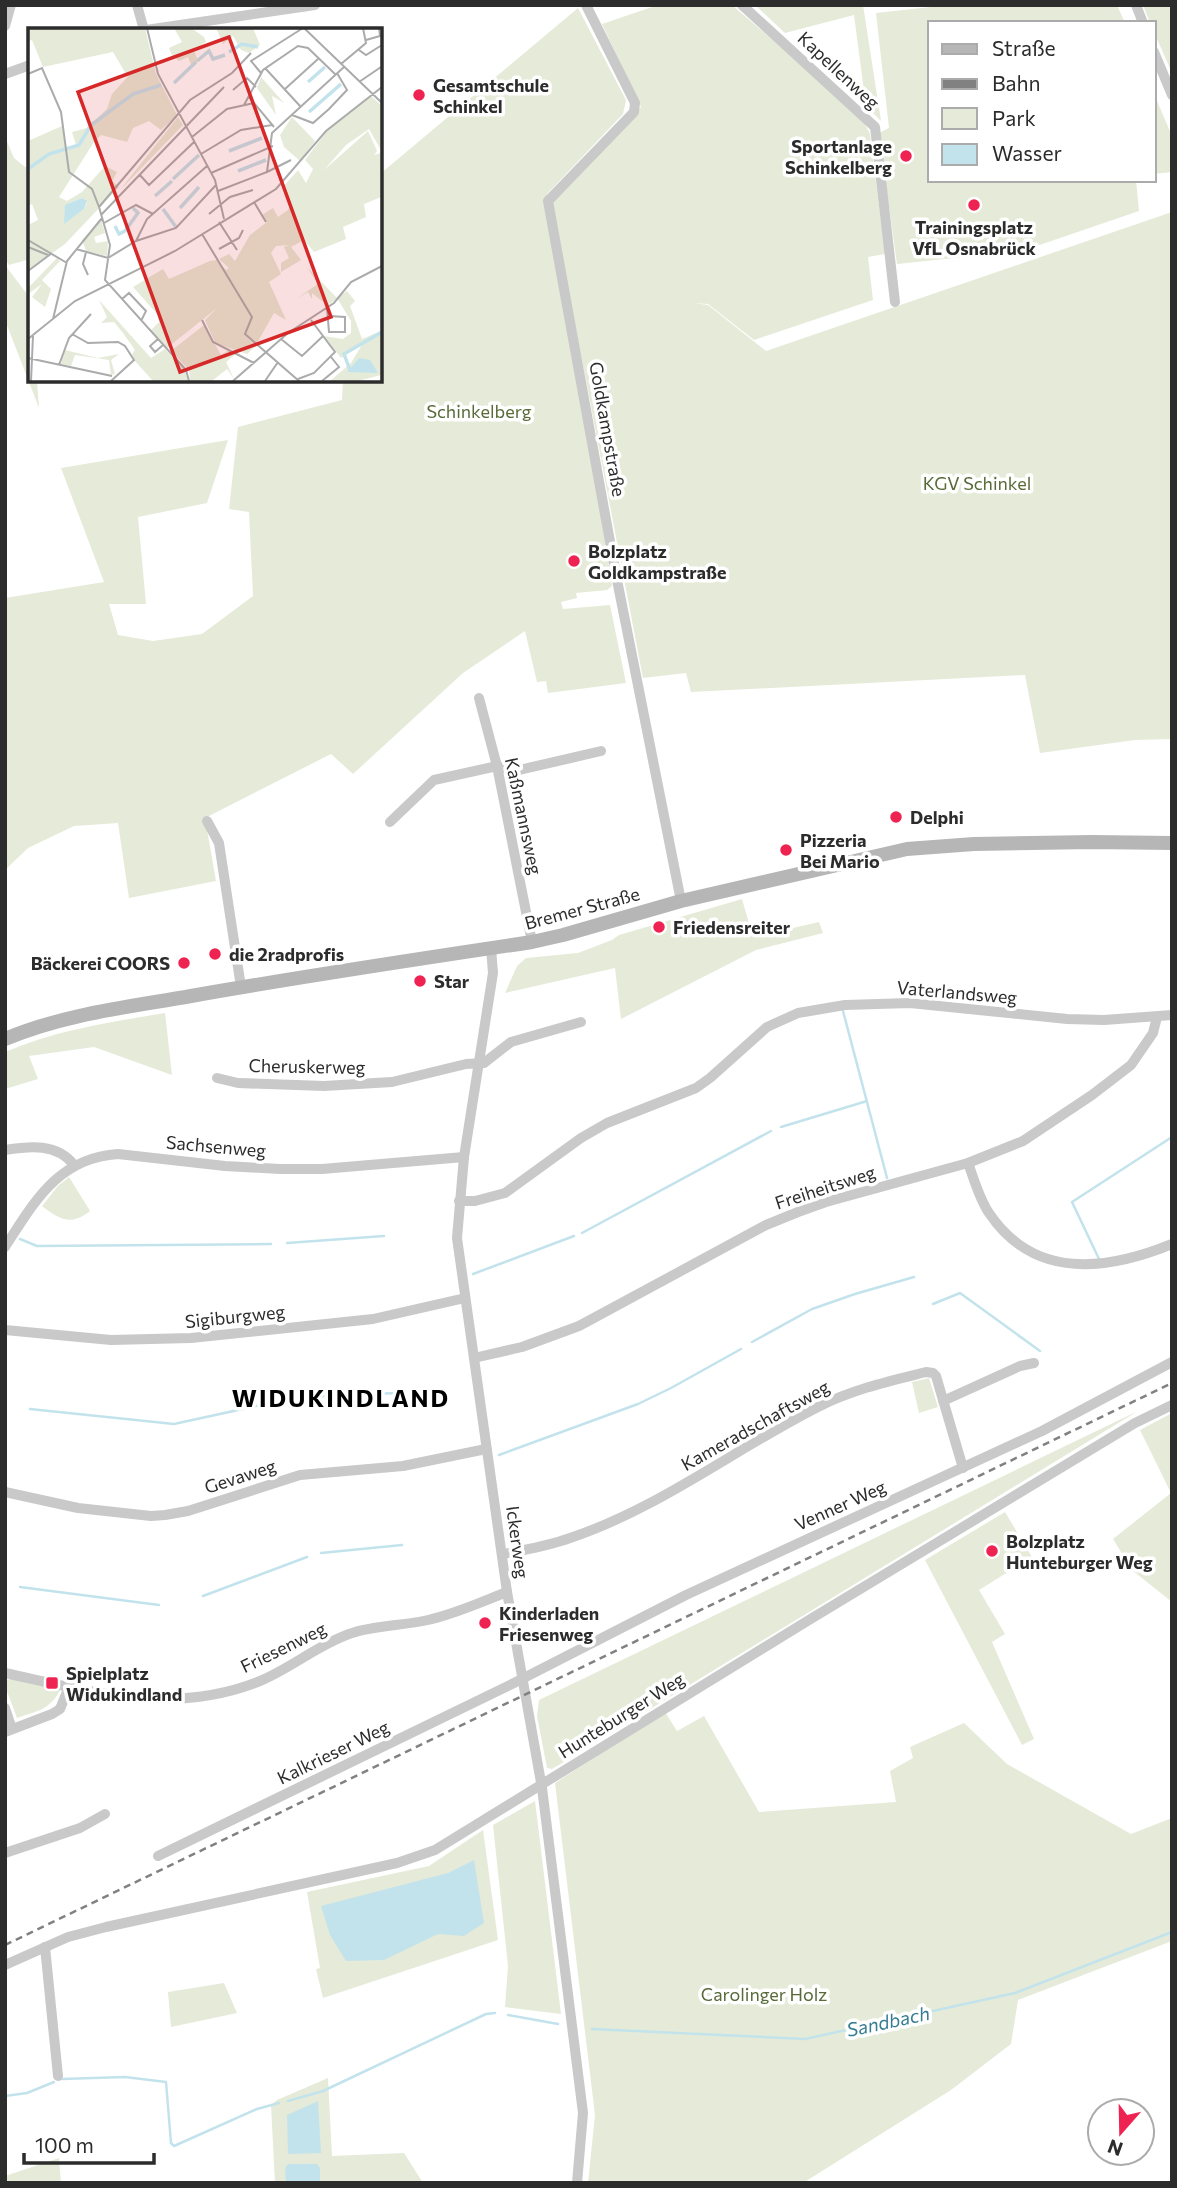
<svg xmlns="http://www.w3.org/2000/svg" width="1177" height="2188" font-family="Commissioner,sans-serif">
  <rect width="100%" height="100%" fill="#fff"/>
  <!-- green -->
  <g fill="#e5ebd8">
    <polygon points="658,5 732,5 861,116 870,134 885,254 868,257 873,300 754,340 708,304 694,303 708,305 766,351 1172,212 1172,739 1135,740 1040,753 1025,675 691,692 686,673 643,678 552,203 641,107 602,24"/>
    <polygon points="755,5 863,5 881,121 866,106 854,15 785,33"/>
    <polygon points="949,5 1117,5 1125,23 930,23 930,180 1136,180 1139,211 1022,251 897,264 879,133 889,128 876,13"/>
    <polygon points="1143,5 1172,5 1172,73 1154,32 1154,23 1150,23"/>
    <polygon points="578,8 626,100 623,114 547,194 597,485 612,586 607,590 576,593 577,598 561,602 563,609 610,605 626,683 548,693 546,681 537,682 525,631 463,673 353,774 331,754 205,818 216,881 129,898 118,823 74,826 28,848 5,870 5,598 104,582 61,468 228,440 207,503 138,517 146,604 109,604 118,635 153,641 202,634 253,596 249,512 229,509 238,427 342,400 343,380 380,380 380,174"/>
    <polygon points="1154,94 1172,136 1172,172 1154,174"/>
    <polygon points="5,137 14,158 25,167 30,166 30,259 9,265 5,259"/>
    <polygon points="5,265 30,298 30,380 37,380 39,408 5,320"/>
    <polygon points="742,899 753,937 819,922 823,933 756,950 621,1019 615,968 505,993 517,966 526,958 578,953 612,940 619,935"/>
    <path d="M165,1013L172,1075L94,1047L29,1056L38,1079L5,1089V1052C56,1030 111,1022 165,1013Z"/>
    <path d="M69,1177L90,1211C71,1226 60,1220 42,1206L58,1186Z"/>
    <polygon points="929,1378 938,1407 919,1413 912,1382"/>
    <polygon points="1138,1411 552,1769 547,1768 537,1716 539,1700"/>
    <polygon points="1172,1413 1172,1602 1132,1570 1113,1539 1171,1493 1140,1430"/>
    <polygon points="1005,1512 1032,1557 979,1590 1005,1634 992,1642 1034,1739 1022,1745 925,1560"/>
    <path d="M11,1678L60,1690C50,1710 37,1711 17,1718L5,1686V1682Z"/>
    <polygon points="665,1712 677,1731 704,1716 759,1812 896,1802 890,1771 913,1758 910,1747 964,1723 1007,1764 1131,1834 1172,1818 1172,1941 1018,2000 1011,2044 951,2090 803,2183 588,2183 595,2115 555,1783"/>
    <polygon points="535,1801 561,2014 505,2007 508,1966 493,1825"/>
    <polygon points="483,1830 498,1940 323,1998 316,1969 320,1968 307,1892 429,1866"/>
    <polygon points="224,1983 237,2013 171,2027 168,1992"/>
    <polygon points="328,2078 332,2156 404,2153 423,2183 275,2183 271,2105 277,2100"/>
    <polygon points="59,2158 61,2183 5,2183 5,2176"/>
  </g>
  <!-- water -->
  <g fill="#c3e3ec">
    <polygon points="474,1860 484,1923 464,1936 438,1934 384,1960 346,1961 330,1935 321,1906 448,1873"/>
    <polygon points="318,2101 321,2153 288,2154 287,2115"/>
    <polygon points="288,2164 317,2164 320,2168 320,2183 286,2183 285,2168"/>
  </g>
  <g fill="none" stroke-linecap="round" stroke-linejoin="round">
    <!-- stream -->
    <g stroke="#c3e3ec" stroke-width="2.5">
      <polyline points="843,1011 887,1178"/>
      <polyline points="781,1127 867,1101"/>
      <polyline points="582,1233 771,1131"/>
      <polyline points="20,1239 37,1246 271,1244"/>
      <polyline points="287,1243 384,1236"/>
      <polyline points="1099,1259 1072,1202 1172,1137"/>
      <polyline points="473,1274 574,1236"/>
      <polyline points="933,1304 960,1293 1040,1351"/>
      <polyline points="752,1342 812,1309 855,1294 914,1277"/>
      <polyline points="303,1397 397,1393"/>
      <polyline points="30,1409 174,1424 284,1400"/>
      <polyline points="499,1455 638,1404 671,1388 741,1349"/>
      <polyline points="321,1553 402,1545"/>
      <polyline points="20,1587 159,1605"/>
      <polyline points="203,1596 307,1557"/>
      <polyline points="508,2015 558,2024"/>
      <polyline points="592,2029 805,2039 1015,1993 1172,1932"/>
      <polyline points="62,2079 125,2077 166,2082 171,2143 174,2146 257,2109 279,2103"/>
      <polyline points="5,2096 27,2093 54,2082"/>
      <polyline points="288,2101 323,2091 486,2014 495,2013"/>
    </g>
    <!-- street -->
    <g stroke="#c9c9c9" stroke-width="10">
      <polyline points="137,5 144,30"/>
      <polyline points="586,5 635,103 634,112 548,201 617,580 681,901"/>
      <polyline points="742,5 875,127 895,302"/>
      <polyline points="1136,5 1143,23"/>
      <polyline points="5,26 11,5"/>
      <polyline points="146,30 315,5"/>
      <polyline points="1154,52 1172,95"/>
      <polyline points="5,74 30,65"/>
      <polyline points="479,698 497,766 532,942"/>
      <polyline points="207,821 219,843 241,987"/>
      <polyline points="390,822 434,780 497,766 515,771 601,751"/>
      <polyline points="491,948 493,973 464,1157 457,1238 507,1592 542,1788 583,2113 577,2183"/>
      <polyline points="217,1078 238,1083 324,1086 392,1082 466,1064 484,1063 511,1042 581,1022"/>
      <path d="M5,1150C30,1146 57,1143 74,1165"/>
      <path d="M968,1163C974,1179 979,1198 989,1213C1034,1280 1106,1271 1172,1244"/>
      <polyline points="459,1201 475,1201 505,1193 581,1138 607,1123 696,1088 710,1078 767,1027 798,1013 845,1005 910,1003 1067,1019 1104,1020 1172,1015"/>
      <path d="M5,1247C35,1201 58,1158 118,1154L225,1166L280,1169H322L464,1157"/>
      <polyline points="5,1330 111,1340 191,1338 373,1319 465,1298"/>
      <polyline points="474,1358 522,1347 579,1326 766,1225 798,1212 826,1202 968,1163 1023,1141 1092,1095 1131,1065 1153,1033 1157,1017"/>
      <polyline points="943,1401 1020,1366 1034,1363"/>
      <polyline points="5,1492 78,1508 151,1516 165,1515 188,1511 300,1475 403,1466 486,1449"/>
      <path d="M503,1554C525,1550 548,1546 570,1538C660,1508 736,1448 820,1406C854,1389 890,1381 926,1372L933,1373L936,1376L963,1468"/>
      <path d="M5,1673C93,1692 173,1716 260,1681C291,1668 318,1645 349,1634C374,1625 402,1626 428,1620C455,1614 481,1602 507,1592"/>
      <polyline points="5,1708 12,1729"/>
      <polyline points="5,1732 52,1714 60,1709 69,1687"/>
      <polyline points="5,1853 80,1828 105,1814"/>
      <polyline points="158,1856 514,1683 686,1595 1042,1431 1172,1362"/>
      <polyline points="45,1947 58,2076"/>
      <polyline points="5,1965 68,1937 106,1927 397,1863 435,1850 809,1620 1135,1423 1172,1405"/>
    </g>
    <!-- secondary -->
    <path stroke="#b6b6b6" stroke-width="14" d="M5,1039C64,1014 129,1007 191,996C304,976 418,959 532,942L563,935L681,901L907,849L974,844L1092,842L1172,843"/>
    <!-- rail -->
    <polyline stroke="#818181" stroke-width="2.5" stroke-dasharray="7 5" stroke-linecap="butt" points="5,1945 1172,1383"/>
  </g>
  <!-- markers -->
  <g fill="#ef2352" stroke="#fff" stroke-width="2.5">
    <circle cx="419" cy="95" r="7"/>
    <circle cx="906" cy="156" r="7"/>
    <circle cx="974" cy="205" r="7"/>
    <circle cx="574" cy="561" r="7"/>
    <circle cx="896" cy="817" r="7"/>
    <circle cx="786" cy="850" r="7"/>
    <circle cx="659" cy="927" r="7"/>
    <circle cx="215" cy="954" r="7"/>
    <circle cx="184" cy="963" r="7"/>
    <circle cx="420" cy="981" r="7"/>
    <circle cx="992" cy="1551" r="7"/>
    <circle cx="485" cy="1623" r="7"/>
    <rect x="45" y="1676" width="14" height="14" rx="3.5"/>
  </g>
  <g text-anchor="middle" dominant-baseline="central" stroke-width="7" stroke-linejoin="round" paint-order="stroke">
    <!-- street labels -->
    <g font-size="18" fill="#2c2c2c" stroke="#fff">
      <text transform="translate(839 70) rotate(43)">Kapellenweg</text>
      <text transform="translate(608 429) rotate(80)">Goldkampstraße</text>
      <text transform="translate(524 816) rotate(78)">Kaßmannsweg</text>
      <text transform="translate(582 908) rotate(-15)">Bremer Straße</text>
      <text transform="translate(957 992) rotate(5)">Vaterlandsweg</text>
      <text transform="translate(307 1066) rotate(1)">Cheruskerweg</text>
      <text transform="translate(216 1146) rotate(5)">Sachsenweg</text>
      <text transform="translate(825 1187) rotate(-18)">Freiheitsweg</text>
      <text transform="translate(235 1316) rotate(-6)">Sigiburgweg</text>
      <text transform="translate(755 1425) rotate(-29)">Kameradschaftsweg</text>
      <text transform="translate(240 1476) rotate(-18)">Gevaweg</text>
      <text transform="translate(840 1505) rotate(-24)">Venner Weg</text>
      <text transform="translate(518 1542) rotate(82)">Ickerweg</text>
      <text transform="translate(283 1647) rotate(-26)">Friesenweg</text>
      <text transform="translate(621 1715) rotate(-32)">Hunteburger Weg</text>
      <text transform="translate(333 1752) rotate(-26)">Kalkrieser Weg</text>
    </g>
    <!-- poi labels -->
    <g font-size="18" font-weight="bold" fill="#2c2c2c" stroke="#fff" text-anchor="start">
      <text x="433" y="85">Gesamtschule<tspan x="433" dy="21">Schinkel</tspan></text>
      <text x="892" y="146" text-anchor="end">Sportanlage<tspan x="892" dy="21">Schinkelberg</tspan></text>
      <text x="974" y="227" text-anchor="middle">Trainingsplatz<tspan x="974" dy="21">VfL Osnabrück</tspan></text>
      <text x="588" y="551">Bolzplatz<tspan x="588" dy="21">Goldkampstraße</tspan></text>
      <text x="910" y="817">Delphi</text>
      <text x="800" y="840">Pizzeria<tspan x="800" dy="21">Bei Mario</tspan></text>
      <text x="673" y="927">Friedensreiter</text>
      <text x="229" y="954">die 2radprofis</text>
      <text x="170" y="963" text-anchor="end">Bäckerei COORS</text>
      <text x="434" y="981">Star</text>
      <text x="1006" y="1541">Bolzplatz<tspan x="1006" dy="21">Hunteburger Weg</tspan></text>
      <text x="499" y="1613">Kinderladen<tspan x="499" dy="21">Friesenweg</tspan></text>
      <text x="66" y="1673">Spielplatz<tspan x="66" dy="21">Widukindland</tspan></text>
    </g>
    <!-- park labels -->
    <g font-size="18" fill="#576a38" stroke="#fff">
      <text x="479" y="411">Schinkelberg</text>
      <text x="977" y="483">KGV Schinkel</text>
      <text x="764" y="1994">Carolinger Holz</text>
    </g>
    <!-- water labels -->
    <g font-size="19" font-style="italic" fill="#367d92" stroke="#fff">
      <text transform="translate(888 2021) rotate(-12)">Sandbach</text>
    </g>
    <!-- district labels -->
    <g font-size="24" font-weight="bold" letter-spacing="2" fill="#000" stroke="#fff">
      <text x="341" y="1397">WIDUKINDLAND</text>
    </g>
  </g>
  <!-- overview -->
  <g transform="translate(28 28)">
    <rect width="354" height="354" fill="#fff"/>
    <path d="M0,0H117L128,46L149,87L133,102L121,93L105,100L99,114L73,107L66,114L31,169L39,173L54,164L77,138L89,144L84,153L91,159L37,216L0,242V197L10,192L4,176L0,178V113L34,98L38,122L48,117L44,104L59,100L79,81L84,66L104,44L98,46L85,24L15,39L4,12L0,13ZM54,170L59,175L56,181L36,195L42,175ZM146,0H163L176,9L178,14L166,22L170,33L164,39L160,29L151,33L144,27L141,20L154,14ZM188,0H225L232,17L221,25L213,22L205,8L195,16ZM233,49L256,75L244,68L248,87L229,60ZM343,68L353,77V122L341,101L318,117L296,142L340,103L349,123L346,127L353,125V169L336,176L338,189L315,199L318,211L286,224L276,212L263,219L273,232L253,244V235L261,230L256,219L261,217L248,218L243,225L253,246L241,254L258,292L246,285L229,315L216,306L228,318L219,326L187,315L177,292L189,280L139,320L122,303L131,294L130,287L105,259L135,241L141,251L182,233L189,232L198,242L201,240L191,231L201,226L207,233L222,207L239,194L234,187L245,180L250,189L260,182L263,176L254,160L270,142L278,155L285,141L277,132L299,103ZM150,89L155,97L92,162ZM264,89L287,113L272,133L256,119L252,107ZM73,192L77,205L66,209L68,215L80,213L79,228L58,223L54,212ZM29,230L32,233L14,252L23,261L17,279L4,269L14,256L0,266V260ZM279,239L309,270L300,278L284,265V271L280,264L268,271L290,256ZM319,263L327,273L322,278L334,311L353,303V347L330,353H302L323,335L335,315L313,330L296,308L315,311L323,305V293L309,270ZM71,272L123,330L137,321L157,342L160,353H125L107,333L104,326L107,322L95,305L86,294L73,295L79,289ZM176,297L193,327L201,322L209,325L198,334L206,351L199,341L184,353H162L161,342L143,323ZM37,322L70,330L91,326L83,332L87,346L83,347L81,332L47,327L43,338L33,336Z" fill="#e5ebd8" fill-rule="evenodd"/>
    <path d="M54,170L59,173L56,181L36,196L37,177ZM331,330L342,332L350,345L319,344Z" fill="#c3e3ec"/>
    <path fill="none" stroke="#c3e3ec" stroke-width="3.5" d="M201,24L214,16L230,19M169,33L181,23L185,31L197,27M280,54L297,39M146,55L168,34M281,84L313,56M201,123L234,110M0,141L21,126L51,117L63,97L105,66L133,57M210,143L238,132M145,151L171,127M127,168L144,153M152,180L171,159M135,181L148,199M87,198L91,206L97,203L110,185L105,180M322,342L316,326L354,304"/>
    <path fill="none" stroke="#ababab" stroke-width="2" d="M119,0L130,46L187,152L196,191M276,0L354,75M338,12L352,8L351,0M331,22L338,27L354,17M313,36L338,15L335,0M237,40L272,78M233,45L223,33L275,0M0,46L14,40L33,84L41,144L64,161L71,179L82,217L77,252L158,342L161,353M331,54L353,39M257,61L290,31M205,62L219,50L228,59M221,69L246,99M216,77L235,42L270,18L280,20L307,46M264,87L285,95L301,81L319,62L309,45M164,109L199,81L226,75M173,126L213,102L244,97M239,144L263,132M183,145L245,118M111,146L121,157L166,114M190,163L239,144L244,105L316,39M226,174L238,194M71,179L162,72L204,45L223,25M181,186L202,169L225,162M73,187L196,59M191,194L209,222M76,195L108,177L125,186M174,206L224,289L217,306L271,353M0,212L39,235M108,213L119,191L179,138M0,219L20,227M48,221L80,230L108,213L148,200L188,157M191,221L211,210L215,202M58,224L55,236L60,247M0,243L24,225M94,271L101,265L118,283L113,293M299,280L301,304H317V289L301,288M25,291L39,233L74,190M174,292L185,314L226,335M44,306L60,315L90,314L97,318L106,332L83,353M0,311L47,273L147,223L248,161L298,103L354,59M130,311L122,318L127,324L135,317M253,311L274,328L295,308M0,330L84,348M31,337L41,310L63,286M270,351L286,345L307,324L283,292M3,353L5,308M205,353L260,305L306,275L323,254L354,238M237,353L250,334M294,353L311,339L303,329"/>
    <path fill="#d62828" fill-opacity="0.15" stroke="#d62828" stroke-width="3.5" d="M201,9L303,289L152,344L50,64Z"/>
    <rect width="354" height="354" fill="none" stroke="#2c2c2c" stroke-width="3.5"/>
  </g>
  <!-- border -->
  <rect width="1177" height="2188" fill="none" stroke="#2c2c2c" stroke-width="14"/>
  <!-- legend -->
  <rect x="928" y="21" width="228" height="161" fill="#ffffff" stroke="#ababab" stroke-width="2"/>
  <rect x="942" y="44" width="35" height="10" fill="#b6b6b6" stroke="#ababab" stroke-width="2"/>
  <text x="992" y="56" font-size="21" fill="#2c2c2c">Straße</text>
  <rect x="942" y="79" width="35" height="10" fill="#818181" stroke="#ababab" stroke-width="2"/>
  <text x="992" y="91" font-size="21" fill="#2c2c2c">Bahn</text>
  <rect x="942" y="108" width="35" height="21" fill="#e5ebd8" stroke="#ababab" stroke-width="2"/>
  <text x="992" y="126" font-size="21" fill="#2c2c2c">Park</text>
  <rect x="942" y="144" width="35" height="21" fill="#c3e3ec" stroke="#ababab" stroke-width="2"/>
  <text x="992" y="161" font-size="21" fill="#2c2c2c">Wasser</text>
  <!-- north arrow -->
  <g transform="translate(1121 2132) rotate(200)"><circle r="33" fill="#ffffff" stroke="#ababab" stroke-width="2"/>
  <path d="M0-5L12 26L0 18L-12 26Z" fill="#ef2352"/>
  <text y="-10" font-size="19" font-weight="bold" text-anchor="middle" fill="#2c2c2c">N</text>
  </g>
  <!-- scale -->
  <path d="M24 2153v10h130v-10" fill="none" stroke="#2c2c2c" stroke-width="3.5"/>
  <text x="35" y="2153" font-size="21" fill="#2c2c2c" stroke="#ffffff" stroke-width="5" paint-order="stroke">100 m</text>
</svg>
